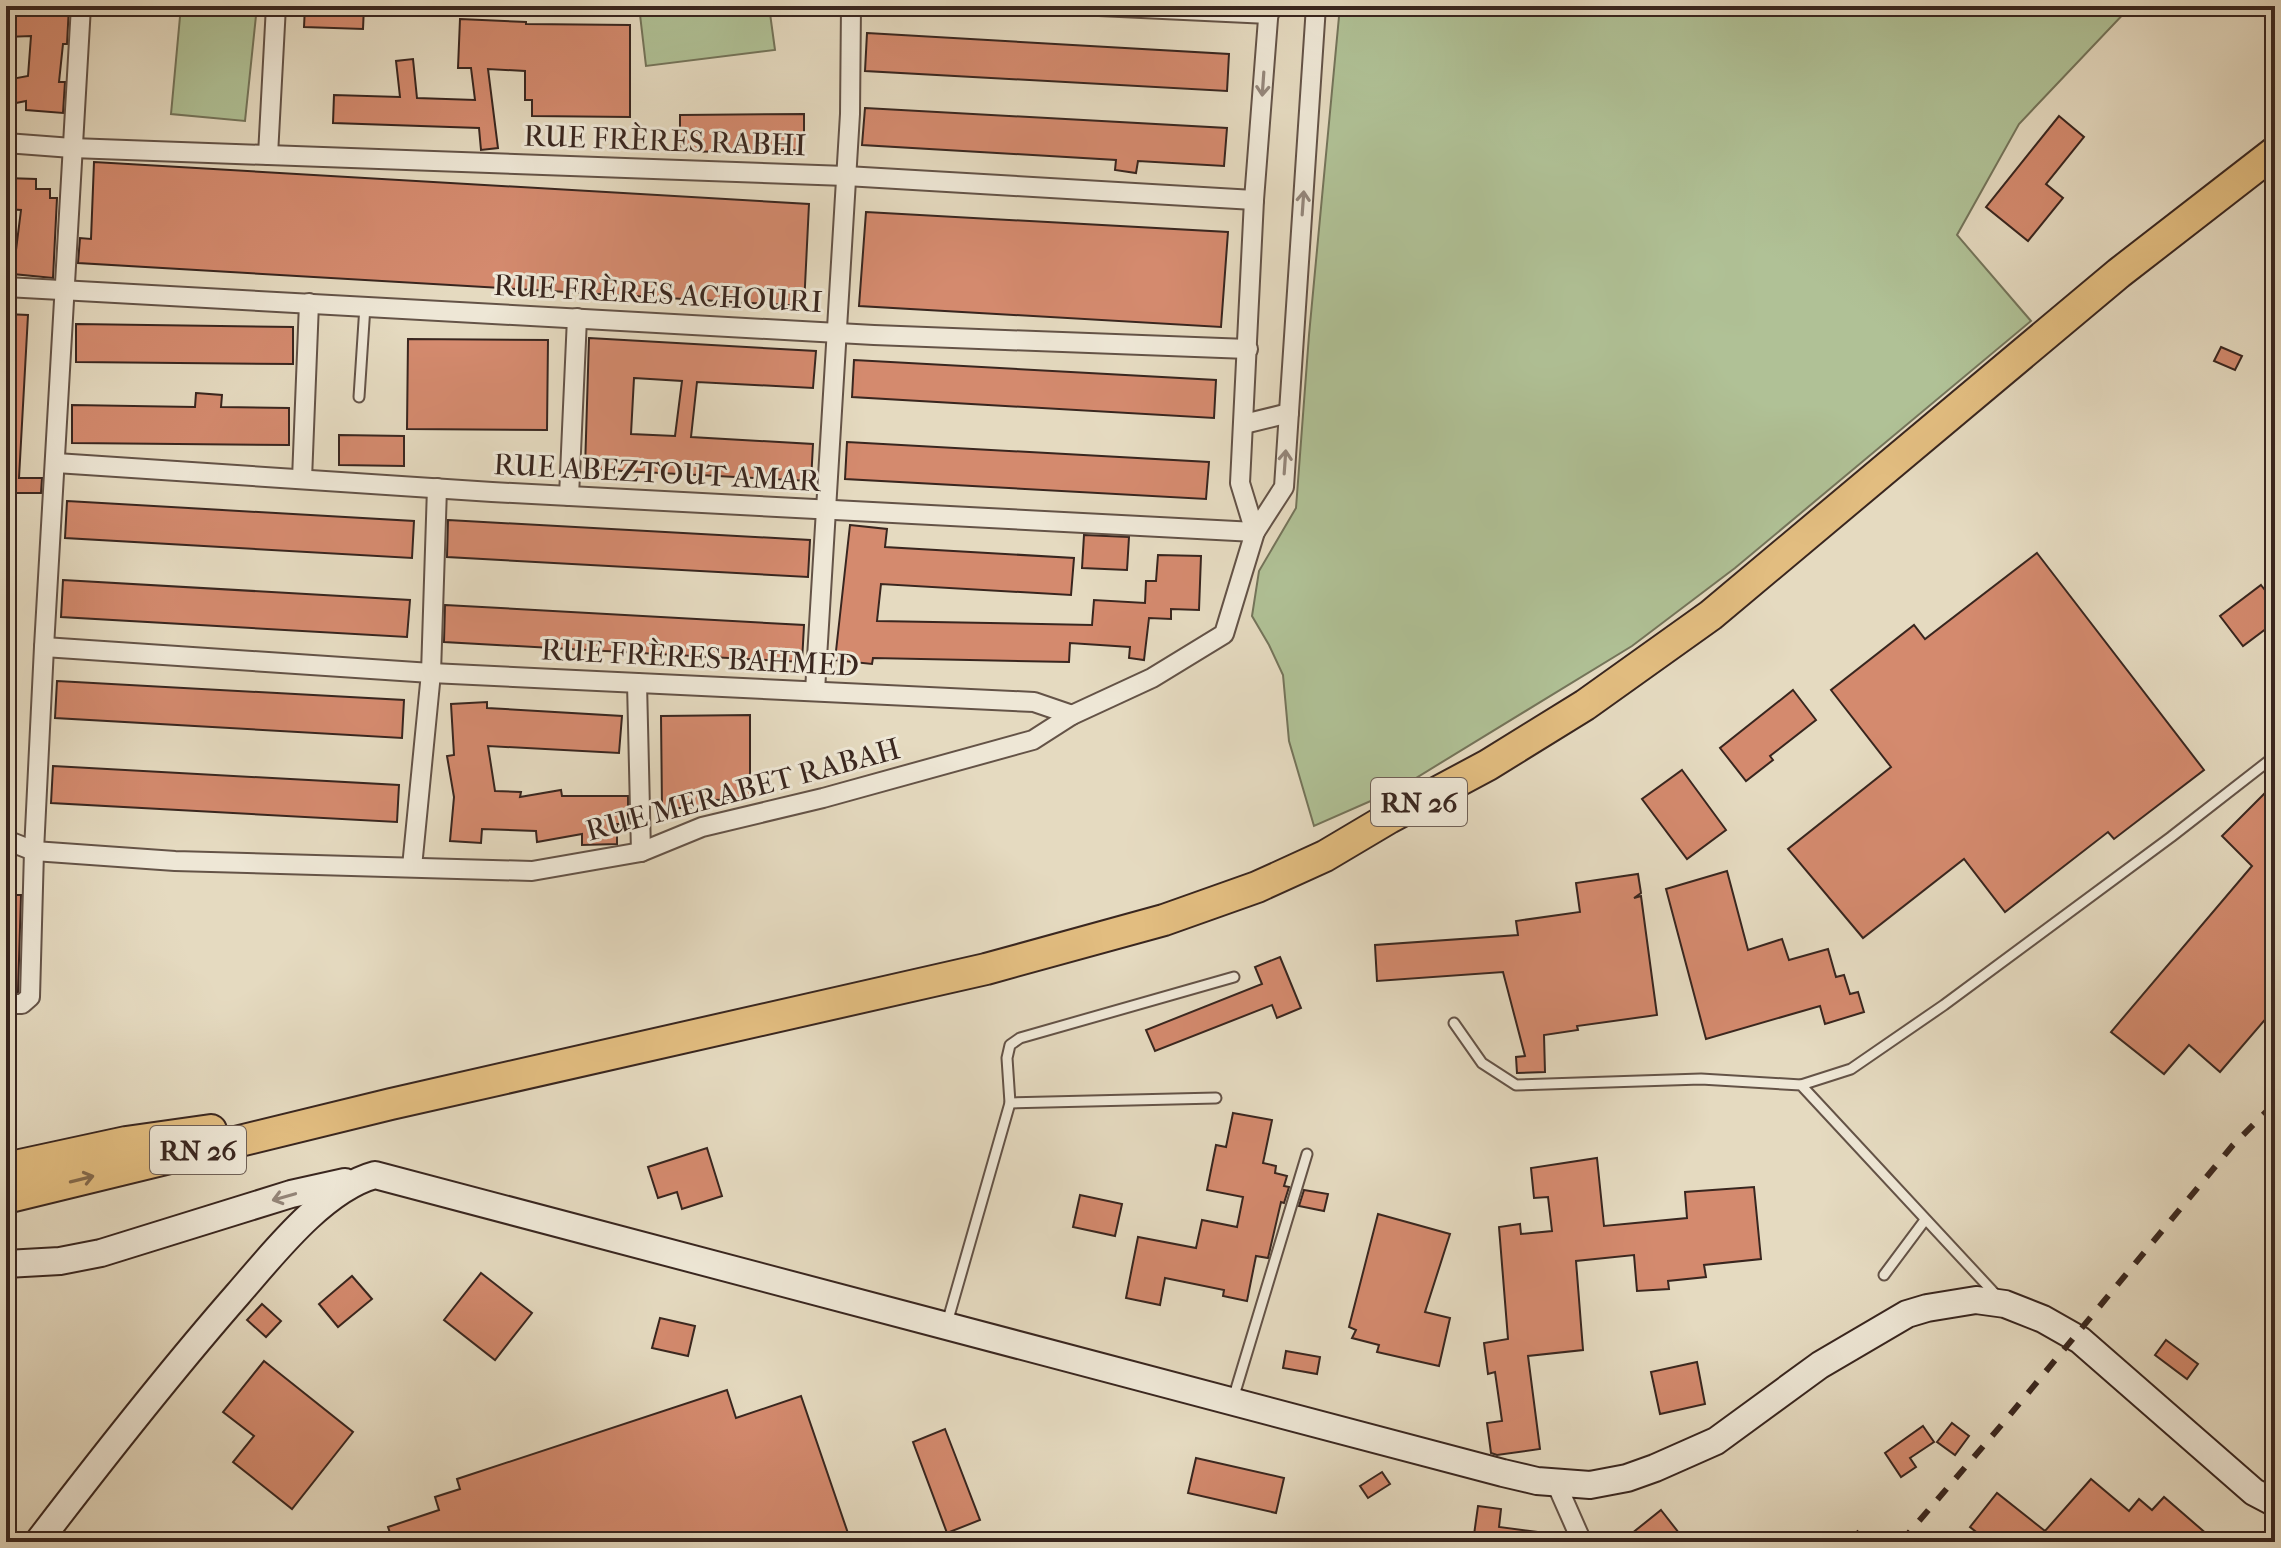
<svg xmlns="http://www.w3.org/2000/svg" width="2281" height="1548" font-family="'IM FELL French Canon',serif">
  <rect width="100%" height="100%" fill="#e5dac0"/>
  <filter id="stains"><feTurbulence type="fractalNoise" baseFrequency=".0025" numOctaves="4"/><feColorMatrix values="0 0 0 0 .2 0 0 0 0 .09 0 0 0 0 .02 0 0 0 .5 -.17"/></filter>
  <radialGradient id="worn" r=".72"><stop offset=".6" stop-color="#630" stop-opacity="0"/><stop offset="1" stop-color="#630" stop-opacity=".3"/></radialGradient>
  <!-- green -->
  <g fill="#b0c196" stroke="#74745a" stroke-width="2">
    <polygon points="181,6 257,6 245,121 171,114"/>
    <polygon points="639,6 769,6 775,50 646,66"/>
    <polygon points="1340,6 2131,6 2019,124 1957,235 2031,321 1735,568 1632,646 1398,789 1314,826 1289,741 1283,675 1269,645 1252,616 1259,571 1296,508 1309,335"/>
  </g>
  <!-- building -->
  <g fill="#d48a6e" stroke="#39261f" stroke-width="2" fill-rule="evenodd">
    <polygon points="6,6 69,6 67,44 63,44 59,82 65,82 63,113 26,110 26,101 6,105 6,80 28,76 31,36 6,37"/>
    <polygon points="305,6 364,6 363,29 304,27"/>
    <polygon points="460,19 526,22 526,24 630,25 630,117 532,116 532,100 525,100 525,71 488,69 498,148 481,150 479,128 333,123 334,95 400,97 396,61 413,59 417,98 475,100 471,68 458,68"/>
    <polygon points="867,33 1229,54 1227,91 865,71"/>
    <polygon points="865,108 1227,128 1224,166 1138,161 1136,173 1115,170 1116,160 862,145"/>
    <polygon points="804,114 804,150 680,152 680,115"/>
    <polygon points="2059,116 2084,137 2046,184 2063,198 2028,241 1986,207"/>
    <polygon points="94,162 809,204 804,306 78,263 80,238 91,239"/>
    <polygon points="6,178 36,179 36,189 50,189 50,198 57,198 53,278 13,274 21,210 6,209"/>
    <polygon points="866,212 1228,232 1221,327 859,306"/>
    <polygon points="6,314 28,315 19,478 42,478 41,493 6,493"/>
    <polygon points="76,324 293,327 293,364 76,362"/>
    <path d="M589,338L816,351L813,388L697,382L691,437L813,444L811,481L585,469ZM634,378L682,381L675,436L631,434Z"/>
    <polygon points="408,339 548,340 547,430 407,429"/>
    <polygon points="2221,347 2242,356 2235,370 2214,361"/>
    <polygon points="854,360 1216,380 1214,418 852,397"/>
    <polygon points="196,393 222,395 221,407 289,408 289,445 72,443 72,405 195,407"/>
    <polygon points="339,435 404,436 404,466 339,465"/>
    <polygon points="847,442 1209,462 1206,499 845,479"/>
    <polygon points="67,501 414,521 412,558 65,538"/>
    <polygon points="448,520 810,540 808,577 447,557"/>
    <polygon points="850,525 887,529 885,547 1074,558 1071,595 881,584 877,621 1092,625 1094,600 1145,603 1146,581 1156,581 1158,555 1201,556 1199,610 1171,609 1171,619 1149,618 1144,660 1129,658 1130,647 1070,643 1069,662 873,658 872,664 835,660"/>
    <polygon points="1084,535 1129,537 1127,570 1082,568"/>
    <polygon points="2037,553 2204,770 2114,839 2108,832 2005,912 1964,859 1863,938 1788,849 1891,767 1831,690 1914,625 1925,639"/>
    <polygon points="63,580 410,600 407,637 61,617"/>
    <polygon points="2261,585 2275,603 2275,622 2243,646 2220,616"/>
    <polygon points="445,605 804,625 802,662 444,642"/>
    <polygon points="57,681 404,700 402,738 55,718"/>
    <polygon points="1793,690 1816,720 1770,756 1773,760 1746,781 1720,748"/>
    <polygon points="487,702 487,708 622,716 619,753 488,746 495,791 521,792 520,797 561,790 562,796 628,796 628,824 617,824 617,844 582,845 582,834 537,842 536,831 482,829 481,843 450,841 454,797 447,756 454,755 451,704"/>
    <polygon points="750,715 750,799 711,800 707,808 662,808 661,716"/>
    <polygon points="53,766 399,785 397,822 51,803"/>
    <polygon points="1682,770 1726,830 1687,859 1642,799"/>
    <polygon points="2275,783 2275,1008 2220,1072 2189,1045 2164,1074 2111,1032 2252,866 2222,836"/>
    <polygon points="1727,871 1748,950 1782,939 1789,960 1828,949 1836,977 1844,975 1850,994 1858,992 1864,1012 1825,1024 1820,1006 1706,1039 1666,889"/>
    <polygon points="1638,874 1641,893 1634,898 1641,896 1657,1015 1577,1026 1578,1030 1544,1035 1545,1072 1517,1073 1516,1057 1525,1056 1503,972 1377,981 1375,945 1518,935 1516,921 1580,912 1576,883"/>
    <polygon points="6,895 21,895 18,992 6,992"/>
    <polygon points="1280,957 1301,1008 1277,1018 1272,1005 1155,1051 1146,1030 1262,984 1255,967"/>
    <polygon points="1233,1113 1272,1120 1263,1163 1276,1166 1275,1173 1287,1176 1284,1186 1289,1187 1284,1203 1281,1202 1268,1258 1256,1256 1247,1301 1223,1296 1224,1290 1165,1278 1160,1305 1126,1298 1138,1237 1196,1248 1202,1220 1237,1227 1243,1197 1207,1190 1216,1145 1226,1147"/>
    <polygon points="707,1148 722,1196 682,1209 677,1192 658,1198 648,1167"/>
    <polygon points="1597,1158 1604,1226 1687,1218 1685,1192 1754,1187 1761,1259 1704,1265 1706,1277 1668,1281 1669,1289 1637,1291 1634,1255 1576,1261 1583,1350 1528,1356 1540,1449 1497,1455 1491,1453 1487,1423 1502,1421 1495,1372 1488,1374 1484,1343 1508,1339 1499,1227 1520,1224 1521,1234 1552,1231 1548,1197 1534,1198 1531,1168"/>
    <polygon points="1304,1190 1328,1194 1324,1211 1299,1206"/>
    <polygon points="1080,1195 1122,1204 1115,1236 1073,1227"/>
    <polygon points="1378,1214 1450,1234 1425,1312 1450,1318 1439,1366 1377,1352 1379,1345 1352,1338 1356,1330 1349,1327"/>
    <polygon points="481,1273 532,1313 495,1360 444,1320"/>
    <polygon points="352,1276 372,1299 338,1327 319,1304"/>
    <polygon points="262,1304 281,1321 266,1337 247,1320"/>
    <polygon points="660,1318 695,1326 688,1356 652,1348"/>
    <polygon points="2166,1340 2198,1364 2187,1379 2155,1355"/>
    <polygon points="1286,1351 1320,1357 1317,1374 1283,1368"/>
    <polygon points="264,1361 353,1432 292,1509 233,1462 254,1436 223,1412"/>
    <polygon points="1697,1362 1705,1404 1660,1414 1651,1372"/>
    <polygon points="727,1390 736,1418 801,1396 851,1542 393,1542 388,1527 439,1510 435,1497 460,1489 457,1479"/>
    <polygon points="1952,1423 1969,1436 1955,1455 1937,1442"/>
    <polygon points="1923,1426 1934,1442 1910,1458 1916,1467 1901,1477 1885,1453"/>
    <polygon points="945,1429 980,1520 947,1533 913,1442"/>
    <polygon points="1196,1458 1284,1478 1276,1513 1188,1493"/>
    <polygon points="1382,1472 1390,1484 1368,1498 1360,1486"/>
    <polygon points="2091,1479 2129,1511 2139,1499 2152,1510 2164,1497 2216,1542 1989,1542 1970,1527 1997,1493 2045,1531"/>
    <polygon points="1478,1506 1501,1509 1499,1527 1537,1532 1537,1542 1473,1542"/>
    <polygon points="1661,1510 1686,1542 1621,1542"/>
  </g>
  <g fill="none" stroke-linecap="round" stroke-linejoin="round">
    <defs>
      <g id="lane">
        <polyline points="359,397 365,306"/>
        <polyline points="1454,1023 1482,1063 1516,1085 1701,1079 1801,1085 1997,1296"/>
        <polyline points="1801,1085 1851,1069 1944,1005 2171,837 2275,756"/>
        <polyline points="1010,1103 1216,1098"/>
        <polyline points="1884,1275 1925,1220"/>
        <polyline points="947,1323 1010,1103 1007,1058 1010,1045 1020,1038 1234,977"/>
        <polyline points="1233,1399 1307,1154"/>
      </g>
      <g id="street">
        <polyline points="1099,6 1269,14"/>
        <polyline points="6,143 72,148 846,176 1254,200"/>
        <polyline points="268,155 276,6"/>
        <polyline points="6,287 874,335 1248,349"/>
        <polyline points="1244,424 1289,413"/>
        <polyline points="56,463 492,492 1255,532"/>
        <polyline points="302,479 309,303"/>
        <polyline points="569,496 577,318"/>
        <polyline points="1255,532 1240,483 1254,200 1269,6"/>
        <polyline points="44,647 431,673 1034,702 1072,715 1152,678 1224,634 1255,532 1284,487 1316,6"/>
        <polyline points="637,683 641,852"/>
        <polyline points="815,691 850,114 851,6"/>
        <polyline points="6,840 34,851 175,861 532,871 641,852 702,827 823,798 1033,740 1072,715"/>
        <polyline points="412,867 431,673 437,488"/>
        <polyline points="6,1004 22,1004 30,997 34,851 44,647 81,6"/>
        <polyline points="1556,1483 1582,1542"/>
      </g>
      <g id="secondary">
        <polyline points="6,1264 60,1261 101,1253 291,1194 345,1182"/>
        <path d="M38,1542C103,1457 168,1374 238,1294C272,1255 323,1189 375,1175L1503,1473L1537,1481L1590,1485L1627,1478L1655,1468L1716,1441L1820,1365L1907,1314L1927,1308L1976,1300L2005,1304L2043,1319L2080,1340L2254,1492L2275,1503"/>
      </g>
      <g id="primary">
        <polyline points="6,1168 126,1142 211,1130"/>
        <polyline points="6,1198 391,1104 986,969 1164,920 1257,887 1325,856 1389,818 1488,765 1585,705 1711,615 2119,273 2275,152"/>
      </g>
    </defs>
    <!-- lane casing -->
    <use href="#lane" stroke="#645347" stroke-width="13"/>
    <!-- street casing -->
    <use href="#street" stroke="#645347" stroke-width="22"/>
    <!-- secondary casing -->
    <use href="#secondary" stroke="#39261f" stroke-width="30"/>
    <!-- primary casing -->
    <use href="#primary" stroke="#39261f" stroke-width="34"/>
    <!-- lane -->
    <use href="#lane" stroke="#eee7d6" stroke-width="9"/>
    <!-- street -->
    <use href="#street" stroke="#eee7d6" stroke-width="18"/>
    <!-- secondary -->
    <use href="#secondary" stroke="#eee7d6" stroke-width="26"/>
    <!-- primary -->
    <use href="#primary" stroke="#e2bd80" stroke-width="30"/>
    <!-- rail -->
    <g stroke="#39261f" stroke-width="6" stroke-dasharray="14 14" stroke-linecap="butt">
      <polyline points="1850,1542 1866,1525"/>
      <polyline points="1879,1542 1893,1531"/>
      <polyline points="1901,1542 2004,1422 2233,1145 2275,1103"/>
    </g>
  </g>
  <!-- one-way arrows -->
  <defs><path id="oneway-shaft" d="M-6 0H5M1.5-3L5.5 0L1.5 3" fill="none" stroke-width="1.6" stroke-linecap="round" stroke-linejoin="round" transform="scale(2)"/></defs>
  <g stroke="#94867a">
    <use href="#oneway-shaft" transform="translate(1263 84) rotate(94)"/>
    <use href="#oneway-shaft" transform="translate(1303 203) rotate(-86)"/>
    <use href="#oneway-shaft" transform="translate(1285 462) rotate(-86)"/>
    <use href="#oneway-shaft" transform="translate(284 1197) rotate(164)"/>
  </g>
  <use stroke="#856a4b" href="#oneway-shaft" transform="translate(82 1179) rotate(-14)"/>
  <g text-anchor="middle" dominant-baseline="central" stroke-width="6" stroke-linejoin="round" paint-order="stroke">
    <!-- shield labels -->
    <g fill="#eee7d6" stroke="#6f6056" stroke-width="2">
      <rect x="1371" y="778" width="96" height="48" rx="6"/>
      <rect x="150" y="1126" width="96" height="48" rx="6"/>
    </g>
    <g font-size="28" font-weight="bold" fill="#39261f">
      <text x="1419" y="802">RN 26</text>
      <text x="198" y="1150">RN 26</text>
    </g>
    <!-- street labels -->
    <g font-size="30" fill="#39261f" stroke="#eee7d6">
      <text transform="translate(665 141) rotate(2)">RUE FRÈRES RABHI</text>
      <text transform="translate(658 294) rotate(3)">RUE FRÈRES ACHOURI</text>
      <text transform="translate(657 473) rotate(3)">RUE ABEZTOUT AMAR</text>
      <text transform="translate(700 658) rotate(3)">RUE FRÈRES BAHMED</text>
      <text transform="translate(743 790) rotate(-15)">RUE MERABET RABAH</text>
    </g>
  </g>
  <!-- margin -->
  <rect width="2281" height="1548" fill="none" stroke="#e5dac0" stroke-width="32"/>
  <rect x="8" y="8" width="2265" height="1532" fill="none" stroke="#39261f" stroke-width="4"/>
  <rect x="16" y="16" width="2249" height="1516" fill="none" stroke="#39261f" stroke-width="2"/>
  <rect width="100%" height="100%" filter="url(#stains)"/>
  <rect width="100%" height="100%" fill="url(#worn)"/>
</svg>
